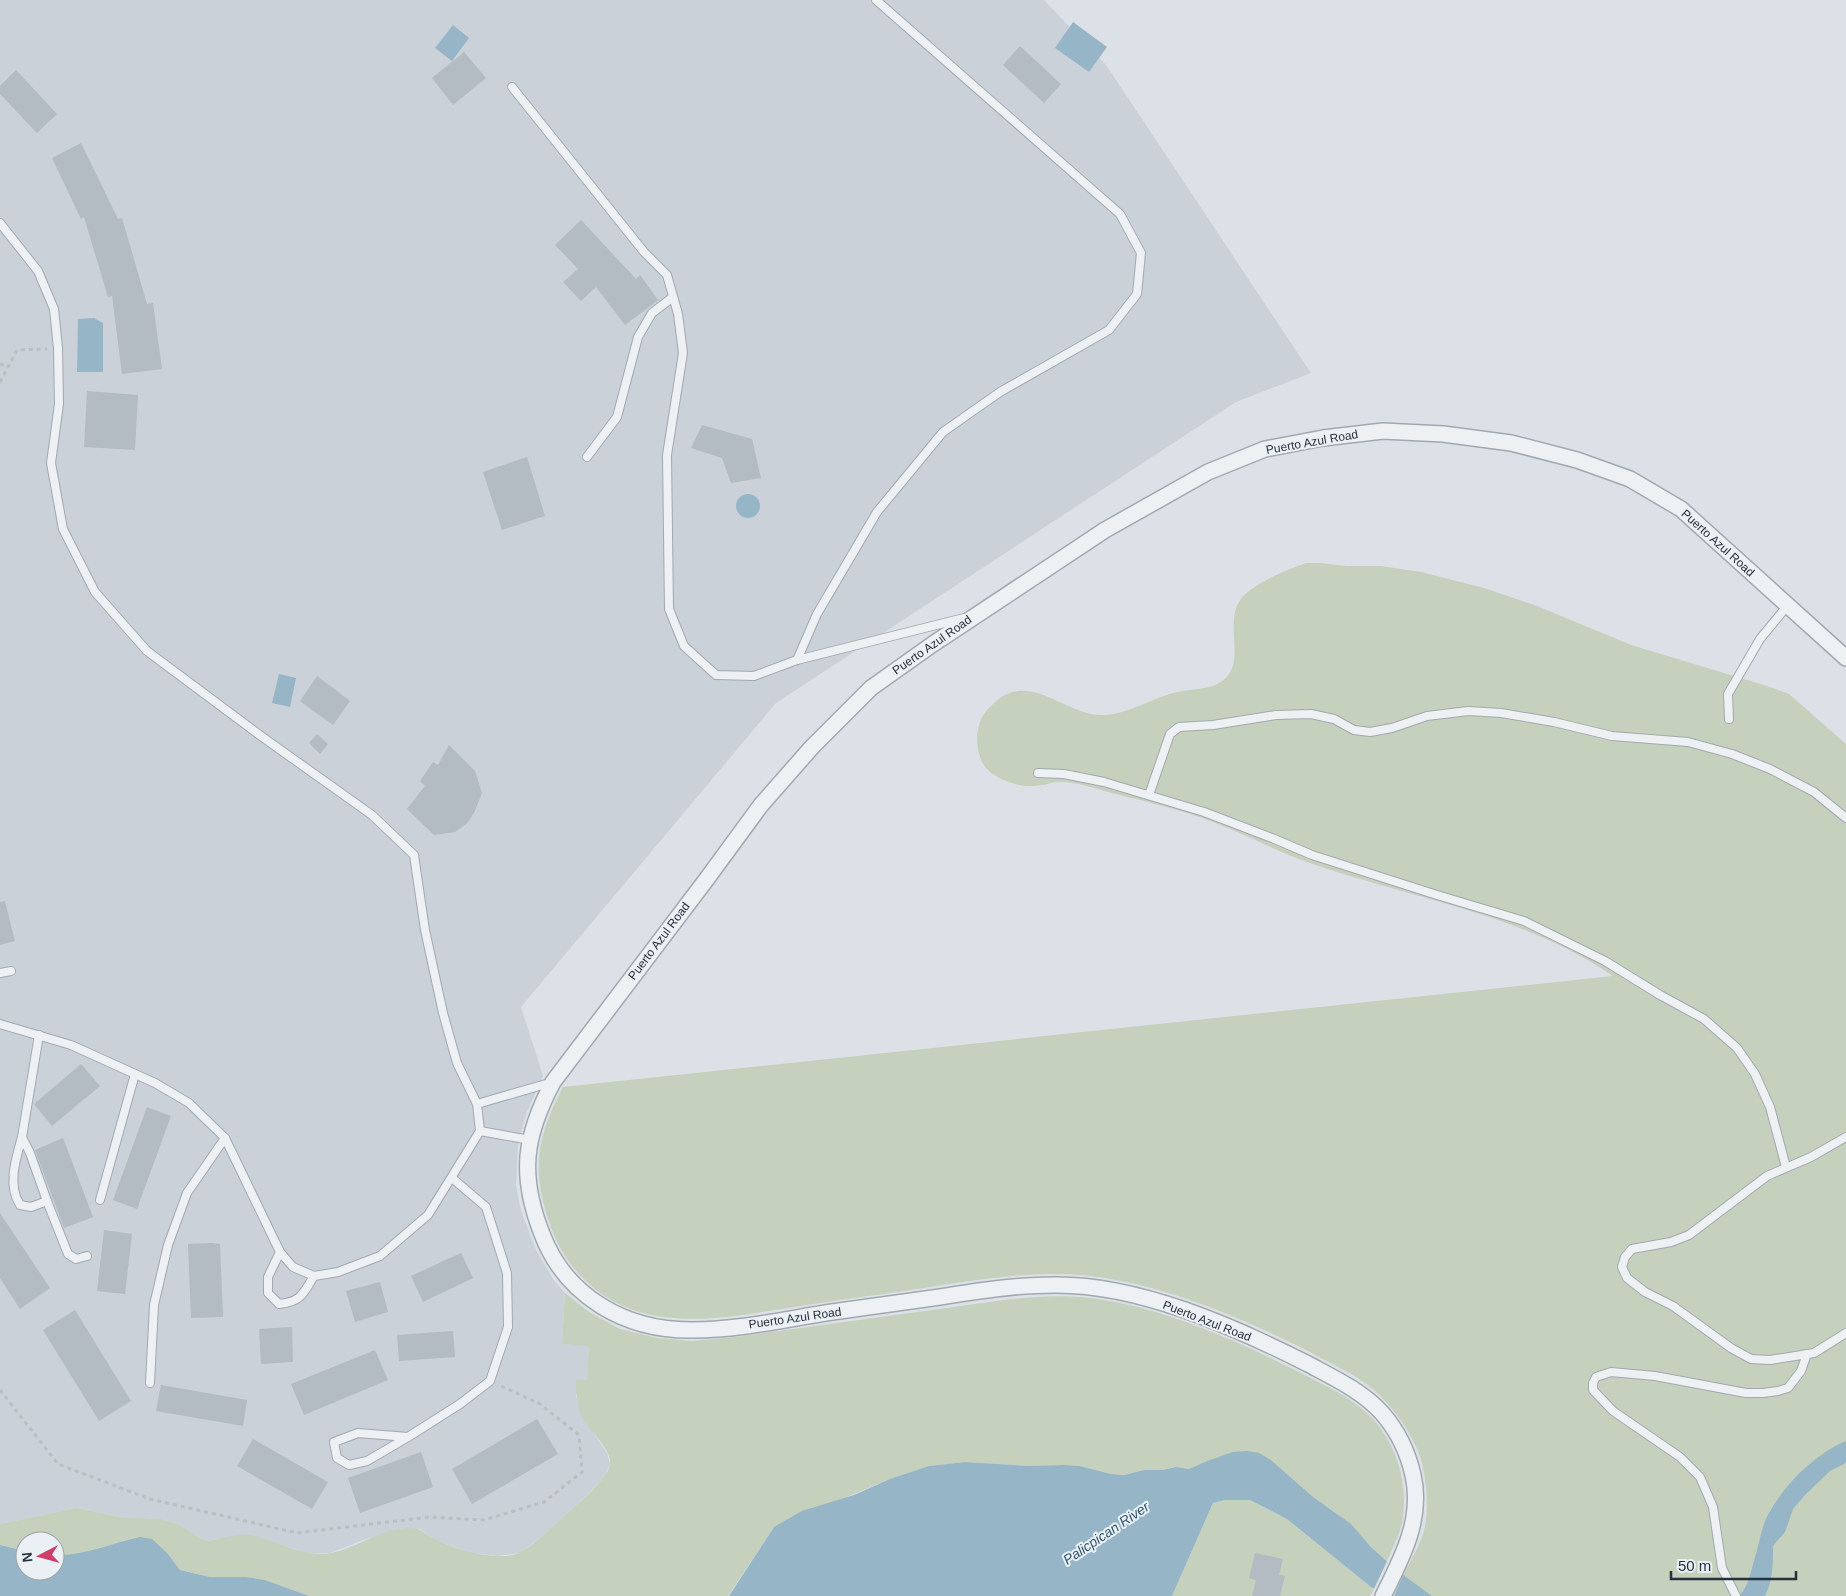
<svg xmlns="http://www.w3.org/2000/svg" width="1846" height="1596" font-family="Arial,sans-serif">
  <rect width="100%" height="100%" fill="#dbe1e6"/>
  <!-- built -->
  <polygon fill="#cad1d8" points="0,0 1044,0 1106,65 1311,373 1236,402 776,703 521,1007 543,1076 526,1114 518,1144 516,1185 521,1211 536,1250 553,1279 565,1293 562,1344 589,1345 587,1380 576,1395 581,1414 607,1453 610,1464 604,1478 574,1508 539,1539 520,1553 498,1556 473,1553 435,1540 420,1529 402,1529 366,1539 330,1553 308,1553 248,1535 205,1541 178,1524 161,1519 119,1517 77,1508 0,1524"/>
  <!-- green -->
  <g fill="#c5d0bd">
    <path d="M1306,563H1320L1347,566H1381L1421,572L1484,588L1537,606L1631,645L1767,686L1789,694L1846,744V1596H1432L1403,1576C1410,1561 1420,1546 1424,1530C1430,1510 1426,1470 1418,1451C1408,1428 1393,1407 1374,1390C1355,1374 1331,1364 1310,1352C1234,1314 1141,1274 1055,1274C1016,1274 976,1280 937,1286C894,1293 851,1298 807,1305C750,1313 685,1330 628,1308C593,1294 565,1265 552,1230C531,1174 535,1140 563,1087L1613,976C1525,915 1414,899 1313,864C1275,851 1240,831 1202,818C1171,807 1139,800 1108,792C1091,787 1074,781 1057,782C1049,783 1042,786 1034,786C1018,787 998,780 987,769C975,756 974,729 984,714C987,709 995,702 1000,698C1029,677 1062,708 1091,714C1119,720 1147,700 1173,693C1185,690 1203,689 1213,686C1253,671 1221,625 1241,599C1254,583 1286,570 1306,563Z"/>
    <path d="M565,1293L589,1312L620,1329L657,1338L692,1341L735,1337L1012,1299C1035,1297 1057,1295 1080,1297C1154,1303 1236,1340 1301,1373C1326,1386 1355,1399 1374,1420C1398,1448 1409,1487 1402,1523C1399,1536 1392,1549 1387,1562L1335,1512L1312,1496L1271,1460L1197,1466L1189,1469L1176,1467L1162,1470H1144L1124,1475L1111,1474L1080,1466L1064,1465L1028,1466L965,1462L929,1466L890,1479L774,1527L728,1596H309L265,1580L246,1577H210L180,1570L168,1554L101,1549L86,1553L57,1556L55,1555V1541H25V1551L0,1545V1524L77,1508L119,1517L161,1519L178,1524L205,1541C219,1540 236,1533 250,1535C276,1540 303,1558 331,1553C354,1549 377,1531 402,1529C423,1526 422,1534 437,1540C457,1550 500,1563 521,1552C539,1542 552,1526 568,1513C580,1502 606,1481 610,1465C613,1449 586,1428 580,1413C577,1402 576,1391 576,1379L587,1380L589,1346L562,1344Z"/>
    <polygon points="1225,1500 1250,1500 1287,1519 1374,1589 1370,1596 1172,1596 1213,1503"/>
  </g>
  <!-- water -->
  <g fill="#96b5c7">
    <polygon points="1073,22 1107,47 1089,72 1055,48"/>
    <polygon points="453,25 469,38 452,61 435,48"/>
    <polygon points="94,318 103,323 103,372 77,372 78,319"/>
    <circle cx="748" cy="506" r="12"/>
    <polygon points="279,674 296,678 290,707 272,703"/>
    <path d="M1846,1441V1463L1830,1471L1804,1496L1793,1509L1785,1532L1773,1546C1773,1564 1773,1580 1765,1596H1739C1749,1587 1752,1566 1756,1554C1760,1540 1762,1525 1769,1513C1786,1483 1814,1455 1846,1441Z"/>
    <polygon points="1247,1451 1259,1453 1271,1460 1312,1496 1351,1524 1370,1546 1395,1569 1432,1596 1388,1596 1371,1587 1287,1519 1250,1500 1225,1500 1213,1503 1172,1596 729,1596 774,1527 802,1511 854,1495 890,1479 929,1466 965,1462 1028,1466 1064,1465 1080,1466 1111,1474 1124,1475 1144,1470 1162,1470 1176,1467 1189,1469 1210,1460 1233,1452"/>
    <path d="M140,1537L152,1539L168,1554L180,1570L210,1577H246L265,1580L309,1596H0V1545L25,1551V1571H55V1555C85,1556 112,1543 140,1537Z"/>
  </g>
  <!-- pier -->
  <polygon fill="#dbe1e6" points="1388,1559 1404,1573 1394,1596 1382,1596 1373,1591"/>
  <!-- building -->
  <g fill="#b3bbc3">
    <polygon points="1020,46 1061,84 1044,103 1003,65"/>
    <polygon points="464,52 486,78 453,105 432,78"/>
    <polygon points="16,70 57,114 37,133 0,94 0,86"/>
    <polygon points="81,143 118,219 122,218 147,304 153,303 162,369 122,374 112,296 108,297 84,217 81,219 52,158"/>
    <polygon points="581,220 636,279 640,275 658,300 625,325 596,287 581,301 563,282 578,269 555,245"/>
    <polygon points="87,391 138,395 135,450 84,447"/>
    <polygon points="702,425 752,439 761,478 731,483 722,458 691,448"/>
    <polygon points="527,457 545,516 502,530 483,472"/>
    <polygon points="317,676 350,701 333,725 300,701"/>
    <polygon points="317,734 328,744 320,754 309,743"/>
    <polygon points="449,745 475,771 482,793 474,813 467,823 455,832 434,835 407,809 425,786 420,781 433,762 438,765"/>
    <polygon points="5,901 15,941 0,945 0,902"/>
    <polygon points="81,1064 100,1086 52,1126 34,1104"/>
    <polygon points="147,1107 171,1116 137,1209 113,1200"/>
    <polygon points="63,1138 93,1217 64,1228 35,1150"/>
    <polygon points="0,1213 50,1288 20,1309 0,1278"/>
    <polygon points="104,1230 132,1234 125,1294 97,1291"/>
    <polygon points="211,1243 220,1244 223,1317 191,1318 188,1244"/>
    <polygon points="461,1253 473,1278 423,1302 411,1276"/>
    <polygon points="380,1282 388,1312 355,1322 346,1291"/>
    <polygon points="75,1310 131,1401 99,1421 43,1330"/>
    <polygon points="292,1327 293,1362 261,1364 259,1329"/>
    <polygon points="453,1331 455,1357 399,1361 397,1335"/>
    <polygon points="375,1350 388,1380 304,1415 291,1384"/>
    <polygon points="161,1385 247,1400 243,1426 156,1411"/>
    <polygon points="537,1419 558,1454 472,1504 452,1469"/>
    <polygon points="253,1439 328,1482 312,1509 237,1466"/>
    <polygon points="421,1452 433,1487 360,1513 348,1478"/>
    <polygon points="1255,1553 1283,1559 1279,1575 1285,1576 1280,1596 1252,1596 1256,1580 1249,1578"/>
  </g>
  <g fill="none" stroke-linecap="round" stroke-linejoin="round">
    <defs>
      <g id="lane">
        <polyline points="512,87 644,252 667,275 678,314 683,353 667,455 669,609 684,646 716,675 754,676 797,660 817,614 877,512 943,432 1000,392 1109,330 1137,294 1141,253 1120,214 876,0"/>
        <polyline points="0,223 38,271 54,309 58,348 59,404 51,463 63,529 95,592 147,651 261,736 372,815 414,855 425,930 443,1013 457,1063 477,1104 480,1131 428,1215 380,1256 338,1272 314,1276 293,1267 280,1252 225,1138 189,1103 155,1083 71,1045 0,1024"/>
        <polyline points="587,457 617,417 638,337 652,313 673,297"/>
        <polyline points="797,660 964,618"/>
        <polyline points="1729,719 1728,694 1760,639 1788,605"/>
        <polyline points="1038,773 1064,774 1104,782 1204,812 1272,838 1312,855 1437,895 1524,921 1605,961 1660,995 1704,1019 1737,1048 1755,1074 1770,1107 1786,1167"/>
        <polyline points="1149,795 1170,734 1179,727 1213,725 1276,715 1311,714 1334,719 1354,730 1370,732 1392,728 1427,716 1468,711 1501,713 1554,722 1612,736 1688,742 1732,754 1770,769 1814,792 1846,818"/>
        <polyline points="0,973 11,971"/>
        <polyline points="39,1035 22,1137 30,1153 47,1201 68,1254 76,1259 87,1256"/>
        <polyline points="477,1104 553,1082"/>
        <polyline points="480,1131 530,1140"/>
        <path d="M22,1137C16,1158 7,1185 20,1205L31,1207L47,1201"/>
        <polyline points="1846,1137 1811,1157 1767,1176 1689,1235 1671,1242 1632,1249 1625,1257 1622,1267 1627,1278 1645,1292 1673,1306 1731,1348 1751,1359 1770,1360 1814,1353 1846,1333"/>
        <polyline points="100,1200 135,1074"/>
        <path d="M280,1252L268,1277V1293L279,1304C301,1302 303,1294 314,1276"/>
        <polyline points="150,1383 154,1305 168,1245 187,1193 225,1138"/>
        <polyline points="408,1437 367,1461 349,1465 337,1458 334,1442 358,1433 408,1437 460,1404 490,1381 508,1327 507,1273 486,1207 452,1178"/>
        <polyline points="1736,1596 1722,1568 1713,1507 1700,1477 1680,1457 1613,1411 1593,1390 1593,1383 1596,1377 1611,1372 1655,1376 1746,1393 1763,1393 1778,1391 1788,1388 1801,1371 1807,1354"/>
      </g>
      <path id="street" d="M1383,1596C1402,1558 1423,1519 1413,1475C1408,1453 1397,1430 1382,1413C1362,1391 1334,1378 1308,1364C1233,1326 1138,1284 1054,1285C1016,1285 977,1291 940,1297C904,1302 868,1307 832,1312C786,1319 739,1330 693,1330C626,1331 566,1297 542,1234C519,1175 524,1137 553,1082L706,880L761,805L812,747L871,688L933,644L1105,530L1208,472L1265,449L1323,438L1383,431L1443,434L1511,443L1577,460L1630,479L1681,509L1846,658"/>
    </defs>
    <!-- lane casing -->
    <use href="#lane" stroke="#a1a9b0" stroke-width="10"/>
    <!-- street casing -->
    <use href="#street" stroke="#a1a9b0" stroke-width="18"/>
    <!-- path -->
    <g stroke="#babfc4" stroke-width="3" stroke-dasharray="4 4" stroke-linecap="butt">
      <polyline points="0,364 8,367"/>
      <polyline points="0,382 17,350 47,349"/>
      <polyline points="0,1390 58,1464 150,1499 297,1533 429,1517 484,1520 544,1502 582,1472 579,1435 540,1404 499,1385"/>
    </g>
    <!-- lane -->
    <use href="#lane" stroke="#eef1f4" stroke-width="8"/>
    <!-- street -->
    <use href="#street" stroke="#eef1f4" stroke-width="15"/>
  </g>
  <g text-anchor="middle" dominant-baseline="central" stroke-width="4" stroke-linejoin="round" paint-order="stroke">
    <!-- street labels -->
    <g font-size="12" fill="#25313c" stroke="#ebf0f4">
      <text transform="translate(1312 442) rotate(-10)">Puerto Azul Road</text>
      <text transform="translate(1718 543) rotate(42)">Puerto Azul Road</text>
      <text transform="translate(932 645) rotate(-35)">Puerto Azul Road</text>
      <text transform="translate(659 941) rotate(-53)">Puerto Azul Road</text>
      <text transform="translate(795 1318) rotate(-8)">Puerto Azul Road</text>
      <text transform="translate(1207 1321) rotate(21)">Puerto Azul Road</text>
    </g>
    <!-- water labels -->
    <g font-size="14" font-style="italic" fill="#305770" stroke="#ebf0f4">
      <text transform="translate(1106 1533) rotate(-34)">Palicpican River</text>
    </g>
  </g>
  <!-- north arrow -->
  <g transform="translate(40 1556) rotate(264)"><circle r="24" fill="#ebf0f4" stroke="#9ca4aa"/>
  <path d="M0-4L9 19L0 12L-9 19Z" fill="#ce3e6b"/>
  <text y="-8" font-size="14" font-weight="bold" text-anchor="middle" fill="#25313c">N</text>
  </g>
  <!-- scale -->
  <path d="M1671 1571v8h125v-8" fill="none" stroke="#25313c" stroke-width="2.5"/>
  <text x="1678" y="1571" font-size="15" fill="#25313c" stroke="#ebf0f4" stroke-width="4" paint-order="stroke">50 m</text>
</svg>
